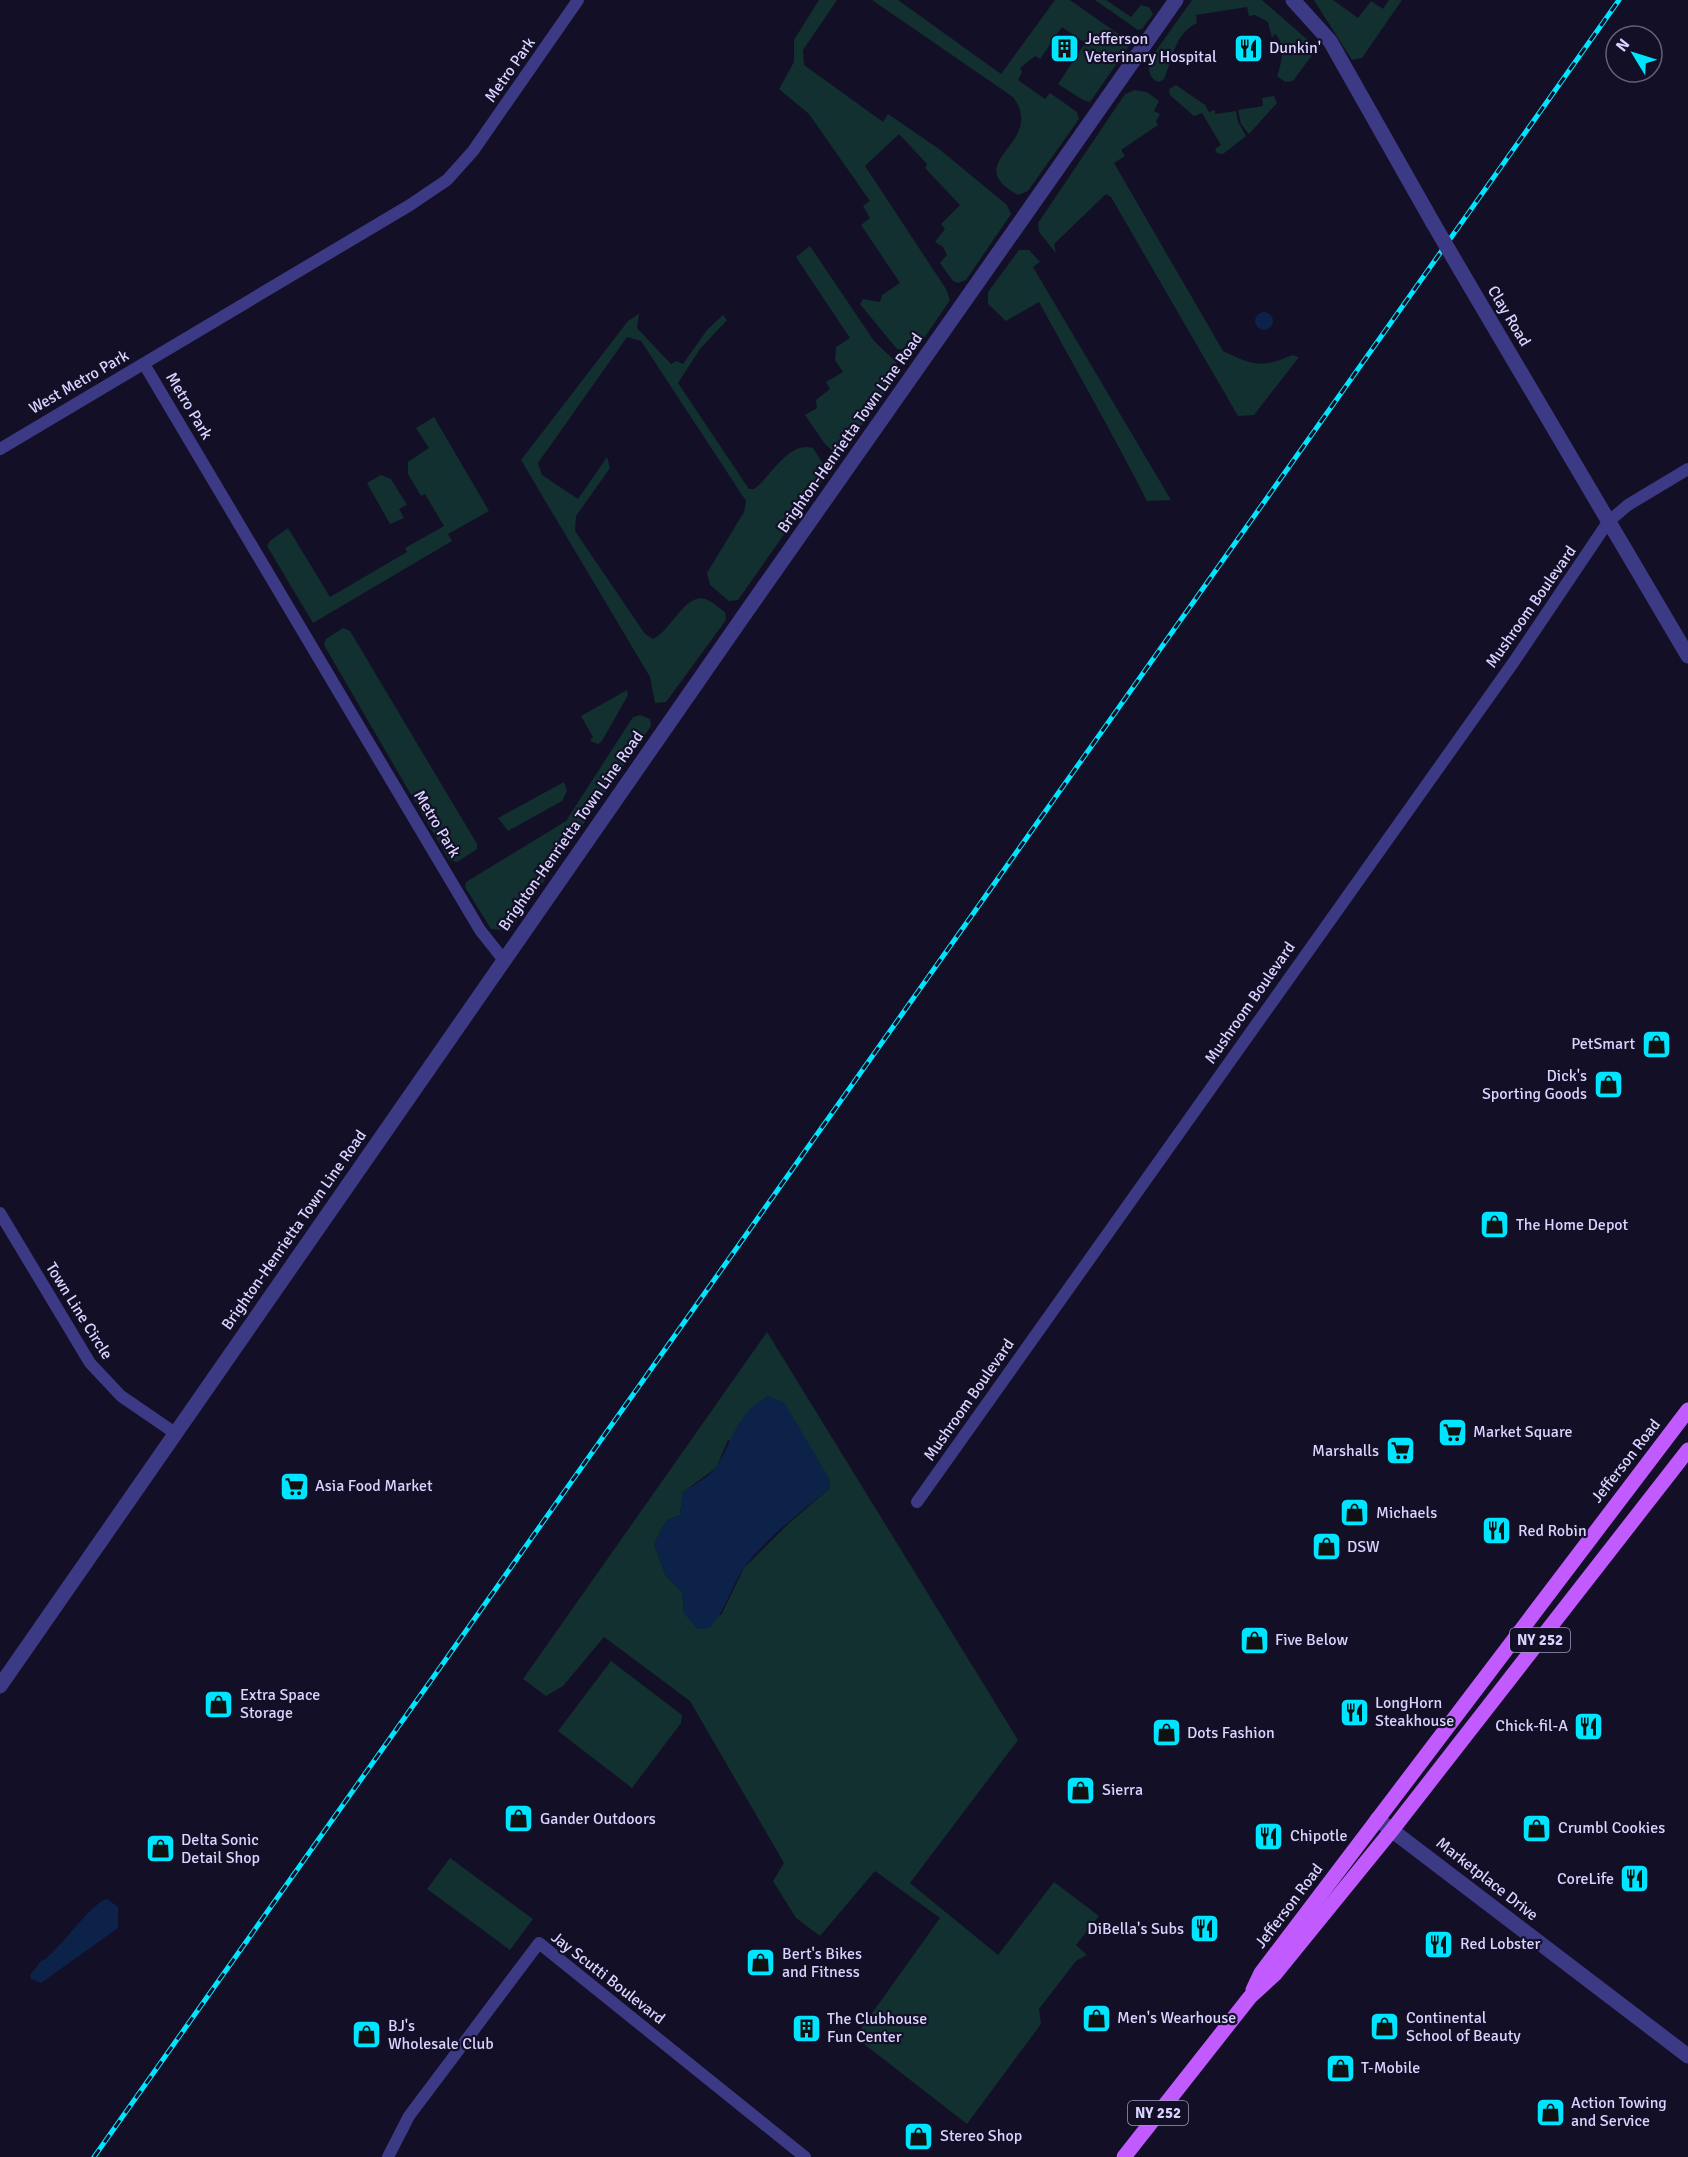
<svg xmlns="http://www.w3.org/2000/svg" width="1688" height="2157" font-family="Signika,sans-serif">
  <rect width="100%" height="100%" fill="#130f26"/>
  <!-- green -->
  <g fill="#12302f" fill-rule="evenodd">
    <polygon points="819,0 837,0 803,50 804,65 883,122 888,114 939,149 1007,205 1011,214 966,280 958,283 953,281 940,263 947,255 943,247 935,242 945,229 941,224 960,205 925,168 927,164 899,134 865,166 946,289 950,300 916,350 897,349 860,304 863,299 880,302 882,295 900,283 861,225 870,218 863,206 870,201 809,114 779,89 794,62 794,40"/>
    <path d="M872,0H898L1001,74L1055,0H1070L1124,38L1129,46L1090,102L1083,100L1058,84L1085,43L1062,27L1040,59L1035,56L1020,68L1022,72L1018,80L1045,99L1050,93L1077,112L1079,119L1028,191L1018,195C957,161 1048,144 1013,97Z"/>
    <polygon points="1095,0 1106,0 1131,17 1141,5 1149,7 1153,14 1142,29 1138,30"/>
    <path d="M1192,0H1262L1309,41L1315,51L1293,81L1285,82L1277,76C1281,64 1287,46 1275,34L1272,38L1268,22L1255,15L1249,16L1247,7L1196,15L1197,23C1174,34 1173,59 1164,79L1159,82C1149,79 1149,71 1148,62Z"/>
    <polygon points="1314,0 1333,0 1358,18 1371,1 1383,9 1389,0 1402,0 1362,58 1352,60"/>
    <polygon points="1176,85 1205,105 1209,112 1215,110 1215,114 1236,111 1238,122 1246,136 1223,154 1217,153 1215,149 1221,145 1202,113 1194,116 1170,95 1169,89"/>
    <path d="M1135,90L1147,92L1159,101L1154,111L1160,114L1156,121L1158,125L1121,150L1125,156L1114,163L1223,351C1252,365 1261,369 1292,355L1299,357L1254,415L1238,416L1111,197L1106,194L1054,244L1056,253L1039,232L1038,223L1125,94Z"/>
    <polygon points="1274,96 1277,103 1249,134 1241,124 1238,110 1263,106 1262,98"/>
    <polygon points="810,246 874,341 896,362 898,374 839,457 825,444 805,415 817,408 816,400 830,389 826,382 843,372 835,360 836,347 850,338 796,257"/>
    <path d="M1019,250H1029L1040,262L1033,267L1171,500L1147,501C1113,434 1075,368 1039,302L1006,321L988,304V292Z"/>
    <path d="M639,314L637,328L671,364L676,361L683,364L707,330L723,315L727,320L700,349L678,383L749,489H754L760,484C774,470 791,441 813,448L828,472L738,600L729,601L710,585L707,573L744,512L746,501L641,341L627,337L538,463L542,475L578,499L607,457L610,468L576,516L575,531L645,634L653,639C670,632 685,593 705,599C712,601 719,608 725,612L726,620L666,702L655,703L650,677L521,460L628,321Z"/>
    <polygon points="434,417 489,511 448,534 452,541 313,623 267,546 270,541 288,528 330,597 407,552 405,548 444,526 425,494 421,496 408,474 408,462 429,448 416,428"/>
    <polygon points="381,475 391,479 407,505 399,509 404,518 390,524 367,483"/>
    <polygon points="343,628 350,631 477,844 477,849 457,862 449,860 324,645 326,639"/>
    <polygon points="627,690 628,695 602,741 598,744 590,741 593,737 581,716"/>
    <polygon points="640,715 650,719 651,726 513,926 503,930 491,929 465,887 466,882 566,821 633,717"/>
    <polygon points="564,782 567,791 562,801 508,831 498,818"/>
    <path d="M767,1332L1018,1740L910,1883L998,1955L1054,1882L1099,1916L1076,1945L1087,1955L1076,1961L1039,2009L1041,2024L967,2124L855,2037L940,1918L875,1871L820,1936L796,1918L773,1881L784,1863L690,1701L604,1637L563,1686L546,1696L523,1679ZM728,1440L830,1488L788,1524L744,1568L721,1615L684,1613L682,1592L666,1576L654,1544L666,1521L680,1515L683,1492L716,1468Z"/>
    <polygon points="611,1661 682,1715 681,1723 632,1788 558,1731"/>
    <polygon points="450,1858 533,1919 510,1950 427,1889"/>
  </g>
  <!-- water -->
  <g fill="#0c2248">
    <circle cx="1264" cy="321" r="9"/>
    <path d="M768,1396L784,1402L830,1480V1488C801,1512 767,1537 745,1567C731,1586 726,1610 710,1628L697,1629L684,1613L682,1592L666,1576L654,1544L666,1521L680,1515L683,1492C693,1485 710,1477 717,1466C733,1440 737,1412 768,1396Z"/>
    <path d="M107,1899L118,1907V1928L41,1983L31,1979L30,1975L41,1961C54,1958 89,1904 107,1899Z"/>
  </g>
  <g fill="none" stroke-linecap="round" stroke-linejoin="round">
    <!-- minor -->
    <g stroke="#3d3a85" stroke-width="12">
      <polyline points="144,364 480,930 503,959"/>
      <polyline points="0,449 410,205 447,180 473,151 578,0"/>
      <polyline points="0,1213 90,1363 121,1396 175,1433"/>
      <polyline points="917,1502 1513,663 1608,522 1628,505 1688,469"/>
      <polyline points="388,2157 409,2116 539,1943 805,2157"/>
    </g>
    <!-- tertiary -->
    <g stroke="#3d3a85" stroke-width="15">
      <polyline points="1293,0 1330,41 1433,223"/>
      <polyline points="1461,271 1688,656"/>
      <polyline points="0,1686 742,618 1176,0"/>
      <polyline points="1377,1819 1688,2056"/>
    </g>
    <!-- primary -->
    <g stroke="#c25bff" stroke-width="15">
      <polyline points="1253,1990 1261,1973 1688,1410"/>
      <polyline points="1124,2157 1250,1997 1275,1974 1392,1830 1688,1450"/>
    </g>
    <defs>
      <polyline id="rail" points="94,2157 1619,0"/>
    </defs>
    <!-- rail casing -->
    <use href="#rail" stroke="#00e5ff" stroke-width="5"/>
    <!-- rail -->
    <use href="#rail" stroke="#130f26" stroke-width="3" stroke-dasharray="9" stroke-linecap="butt"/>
    <!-- tertiary-bridge -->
    <polyline stroke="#3d3a85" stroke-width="15" points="1433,223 1461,271"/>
  </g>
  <!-- icons -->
  <defs>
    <symbol id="building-square" viewBox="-11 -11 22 22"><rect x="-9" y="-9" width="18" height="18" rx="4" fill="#00e5ff" stroke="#130f26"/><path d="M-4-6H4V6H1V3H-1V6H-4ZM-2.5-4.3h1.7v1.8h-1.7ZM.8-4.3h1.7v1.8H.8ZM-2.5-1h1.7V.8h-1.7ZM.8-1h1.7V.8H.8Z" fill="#111"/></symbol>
    <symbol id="restaurant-square" viewBox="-11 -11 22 22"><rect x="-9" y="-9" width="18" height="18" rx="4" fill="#00e5ff" stroke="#130f26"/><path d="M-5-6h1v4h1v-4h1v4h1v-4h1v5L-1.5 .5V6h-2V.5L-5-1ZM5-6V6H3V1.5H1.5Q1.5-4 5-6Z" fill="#111"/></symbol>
    <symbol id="shop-square" viewBox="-11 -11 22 22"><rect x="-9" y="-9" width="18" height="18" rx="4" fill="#00e5ff" stroke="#130f26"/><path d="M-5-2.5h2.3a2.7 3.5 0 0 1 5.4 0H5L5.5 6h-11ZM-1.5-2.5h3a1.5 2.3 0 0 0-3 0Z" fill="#111"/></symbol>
    <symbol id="supermarket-square" viewBox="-11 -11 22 22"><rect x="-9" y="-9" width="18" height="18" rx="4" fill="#00e5ff" stroke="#130f26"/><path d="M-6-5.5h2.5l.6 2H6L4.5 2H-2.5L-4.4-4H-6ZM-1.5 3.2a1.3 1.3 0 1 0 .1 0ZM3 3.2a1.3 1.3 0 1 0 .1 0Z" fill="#111"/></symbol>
  </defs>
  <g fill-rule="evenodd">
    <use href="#building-square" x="1048" y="32" width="33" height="33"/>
    <use href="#restaurant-square" x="1232" y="32" width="33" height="33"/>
    <use href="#shop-square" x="1640" y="1028" width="33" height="33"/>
    <use href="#shop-square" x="1592" y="1068" width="33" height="33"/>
    <use href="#shop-square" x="1478" y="1208" width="33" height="33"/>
    <use href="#supermarket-square" x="1436" y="1416" width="33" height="33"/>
    <use href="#supermarket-square" x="1384" y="1434" width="33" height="33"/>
    <use href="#supermarket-square" x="278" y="1470" width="33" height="33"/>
    <use href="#shop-square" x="1338" y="1496" width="33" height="33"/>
    <use href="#restaurant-square" x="1480" y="1514" width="33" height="33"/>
    <use href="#shop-square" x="1310" y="1530" width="33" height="33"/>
    <use href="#shop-square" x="1238" y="1624" width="33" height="33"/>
    <use href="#shop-square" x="202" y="1688" width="33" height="33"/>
    <use href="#restaurant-square" x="1338" y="1696" width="33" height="33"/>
    <use href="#restaurant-square" x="1572" y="1710" width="33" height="33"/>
    <use href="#shop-square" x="1150" y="1716" width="33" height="33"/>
    <use href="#shop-square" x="1064" y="1774" width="33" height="33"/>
    <use href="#shop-square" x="502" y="1802" width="33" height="33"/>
    <use href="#shop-square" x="1520" y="1812" width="33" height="33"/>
    <use href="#restaurant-square" x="1252" y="1820" width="33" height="33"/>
    <use href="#shop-square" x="144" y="1832" width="33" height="33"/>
    <use href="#restaurant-square" x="1618" y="1862" width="33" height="33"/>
    <use href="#restaurant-square" x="1188" y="1912" width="33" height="33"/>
    <use href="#restaurant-square" x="1422" y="1928" width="33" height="33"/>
    <use href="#shop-square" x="744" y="1946" width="33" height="33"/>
    <use href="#shop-square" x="1080" y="2002" width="33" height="33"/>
    <use href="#shop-square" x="1368" y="2010" width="33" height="33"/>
    <use href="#building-square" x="790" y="2012" width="33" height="33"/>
    <use href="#shop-square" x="350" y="2018" width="33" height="33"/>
    <use href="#shop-square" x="1324" y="2052" width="33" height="33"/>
    <use href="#shop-square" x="1534" y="2096" width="33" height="33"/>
    <use href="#shop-square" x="902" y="2120" width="33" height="33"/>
  </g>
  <g text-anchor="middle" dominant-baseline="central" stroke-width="4.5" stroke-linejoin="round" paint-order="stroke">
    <!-- shield labels -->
    <g fill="#130f26" stroke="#9e99be" stroke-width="1.5">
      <rect x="1510" y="1628" width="60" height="24" rx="4.5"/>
      <rect x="1128" y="2101" width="60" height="24" rx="4.5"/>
    </g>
    <g font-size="15" font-weight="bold" fill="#d9d4ff">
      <text x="1540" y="1640">NY 252</text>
      <text x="1158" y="2113">NY 252</text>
    </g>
    <!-- poi labels -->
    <g font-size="16" fill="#d9d4ff" stroke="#130f26" text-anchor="start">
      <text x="1085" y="39">Jefferson<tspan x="1085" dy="18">Veterinary Hospital</tspan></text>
      <text x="1269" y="48">Dunkin'</text>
      <text x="1635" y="1044" text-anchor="end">PetSmart</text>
      <text x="1587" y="1076" text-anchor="end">Dick's<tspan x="1587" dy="18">Sporting Goods</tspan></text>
      <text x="1516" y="1225">The Home Depot</text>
      <text x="1473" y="1432">Market Square</text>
      <text x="1379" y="1451" text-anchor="end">Marshalls</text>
      <text x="315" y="1486">Asia Food Market</text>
      <text x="1376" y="1513">Michaels</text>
      <text x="1518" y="1531">Red Robin</text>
      <text x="1347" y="1547">DSW</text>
      <text x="1275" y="1640">Five Below</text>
      <text x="240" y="1695">Extra Space<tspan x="240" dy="18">Storage</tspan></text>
      <text x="1375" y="1703">LongHorn<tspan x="1375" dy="18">Steakhouse</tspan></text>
      <text x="1568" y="1726" text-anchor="end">Chick-fil-A</text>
      <text x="1187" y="1733">Dots Fashion</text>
      <text x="1102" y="1790">Sierra</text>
      <text x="540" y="1819">Gander Outdoors</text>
      <text x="1558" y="1828">Crumbl Cookies</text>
      <text x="1290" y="1836">Chipotle</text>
      <text x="181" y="1840">Delta Sonic<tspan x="181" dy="18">Detail Shop</tspan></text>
      <text x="1614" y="1879" text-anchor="end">CoreLife</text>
      <text x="1184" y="1929" text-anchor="end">DiBella's Subs</text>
      <text x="1460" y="1944">Red Lobster</text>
      <text x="782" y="1954">Bert's Bikes<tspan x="782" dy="18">and Fitness</tspan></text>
      <text x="1117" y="2018">Men's Wearhouse</text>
      <text x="1406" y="2018">Continental<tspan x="1406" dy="18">School of Beauty</tspan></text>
      <text x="827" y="2019">The Clubhouse<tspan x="827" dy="18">Fun Center</tspan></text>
      <text x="388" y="2026">BJ's<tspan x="388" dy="18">Wholesale Club</tspan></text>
      <text x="1361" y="2068">T-Mobile</text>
      <text x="1571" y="2103">Action Towing<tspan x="1571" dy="18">and Service</tspan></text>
      <text x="940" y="2136">Stereo Shop</text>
    </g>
    <!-- street labels -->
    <g font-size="16" fill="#d9d4ff" stroke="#130f26">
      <text transform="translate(510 70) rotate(-55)">Metro Park</text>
      <text transform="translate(1509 316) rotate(59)">Clay Road</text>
      <text transform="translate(79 382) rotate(-30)">West Metro Park</text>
      <text transform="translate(189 406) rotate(59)">Metro Park</text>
      <text transform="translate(850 433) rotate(-55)">Brighton-Henrietta Town Line Road</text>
      <text transform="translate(1531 607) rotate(-55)">Mushroom Boulevard</text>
      <text transform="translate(437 824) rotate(59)">Metro Park</text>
      <text transform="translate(571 831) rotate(-55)">Brighton-Henrietta Town Line Road</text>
      <text transform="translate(1250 1003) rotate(-55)">Mushroom Boulevard</text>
      <text transform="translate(294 1230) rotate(-55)">Brighton-Henrietta Town Line Road</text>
      <text transform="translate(79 1311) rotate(58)">Town Line Circle</text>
      <text transform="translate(969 1400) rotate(-55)">Mushroom Boulevard</text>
      <text transform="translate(1626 1461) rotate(-52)">Jefferson Road</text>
      <text transform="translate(1487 1879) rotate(38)">Marketplace Drive</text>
      <text transform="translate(1289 1906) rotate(-53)">Jefferson Road</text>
      <text transform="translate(608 1978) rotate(38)">Jay Scutti Boulevard</text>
    </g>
  </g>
  <!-- north arrow -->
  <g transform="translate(1634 54) rotate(308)"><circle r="28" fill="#130f26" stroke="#625e7d" stroke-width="1.5"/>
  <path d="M0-4.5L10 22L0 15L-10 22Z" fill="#00e5ff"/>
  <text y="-9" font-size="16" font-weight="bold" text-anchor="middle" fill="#d9d4ff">N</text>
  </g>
</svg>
